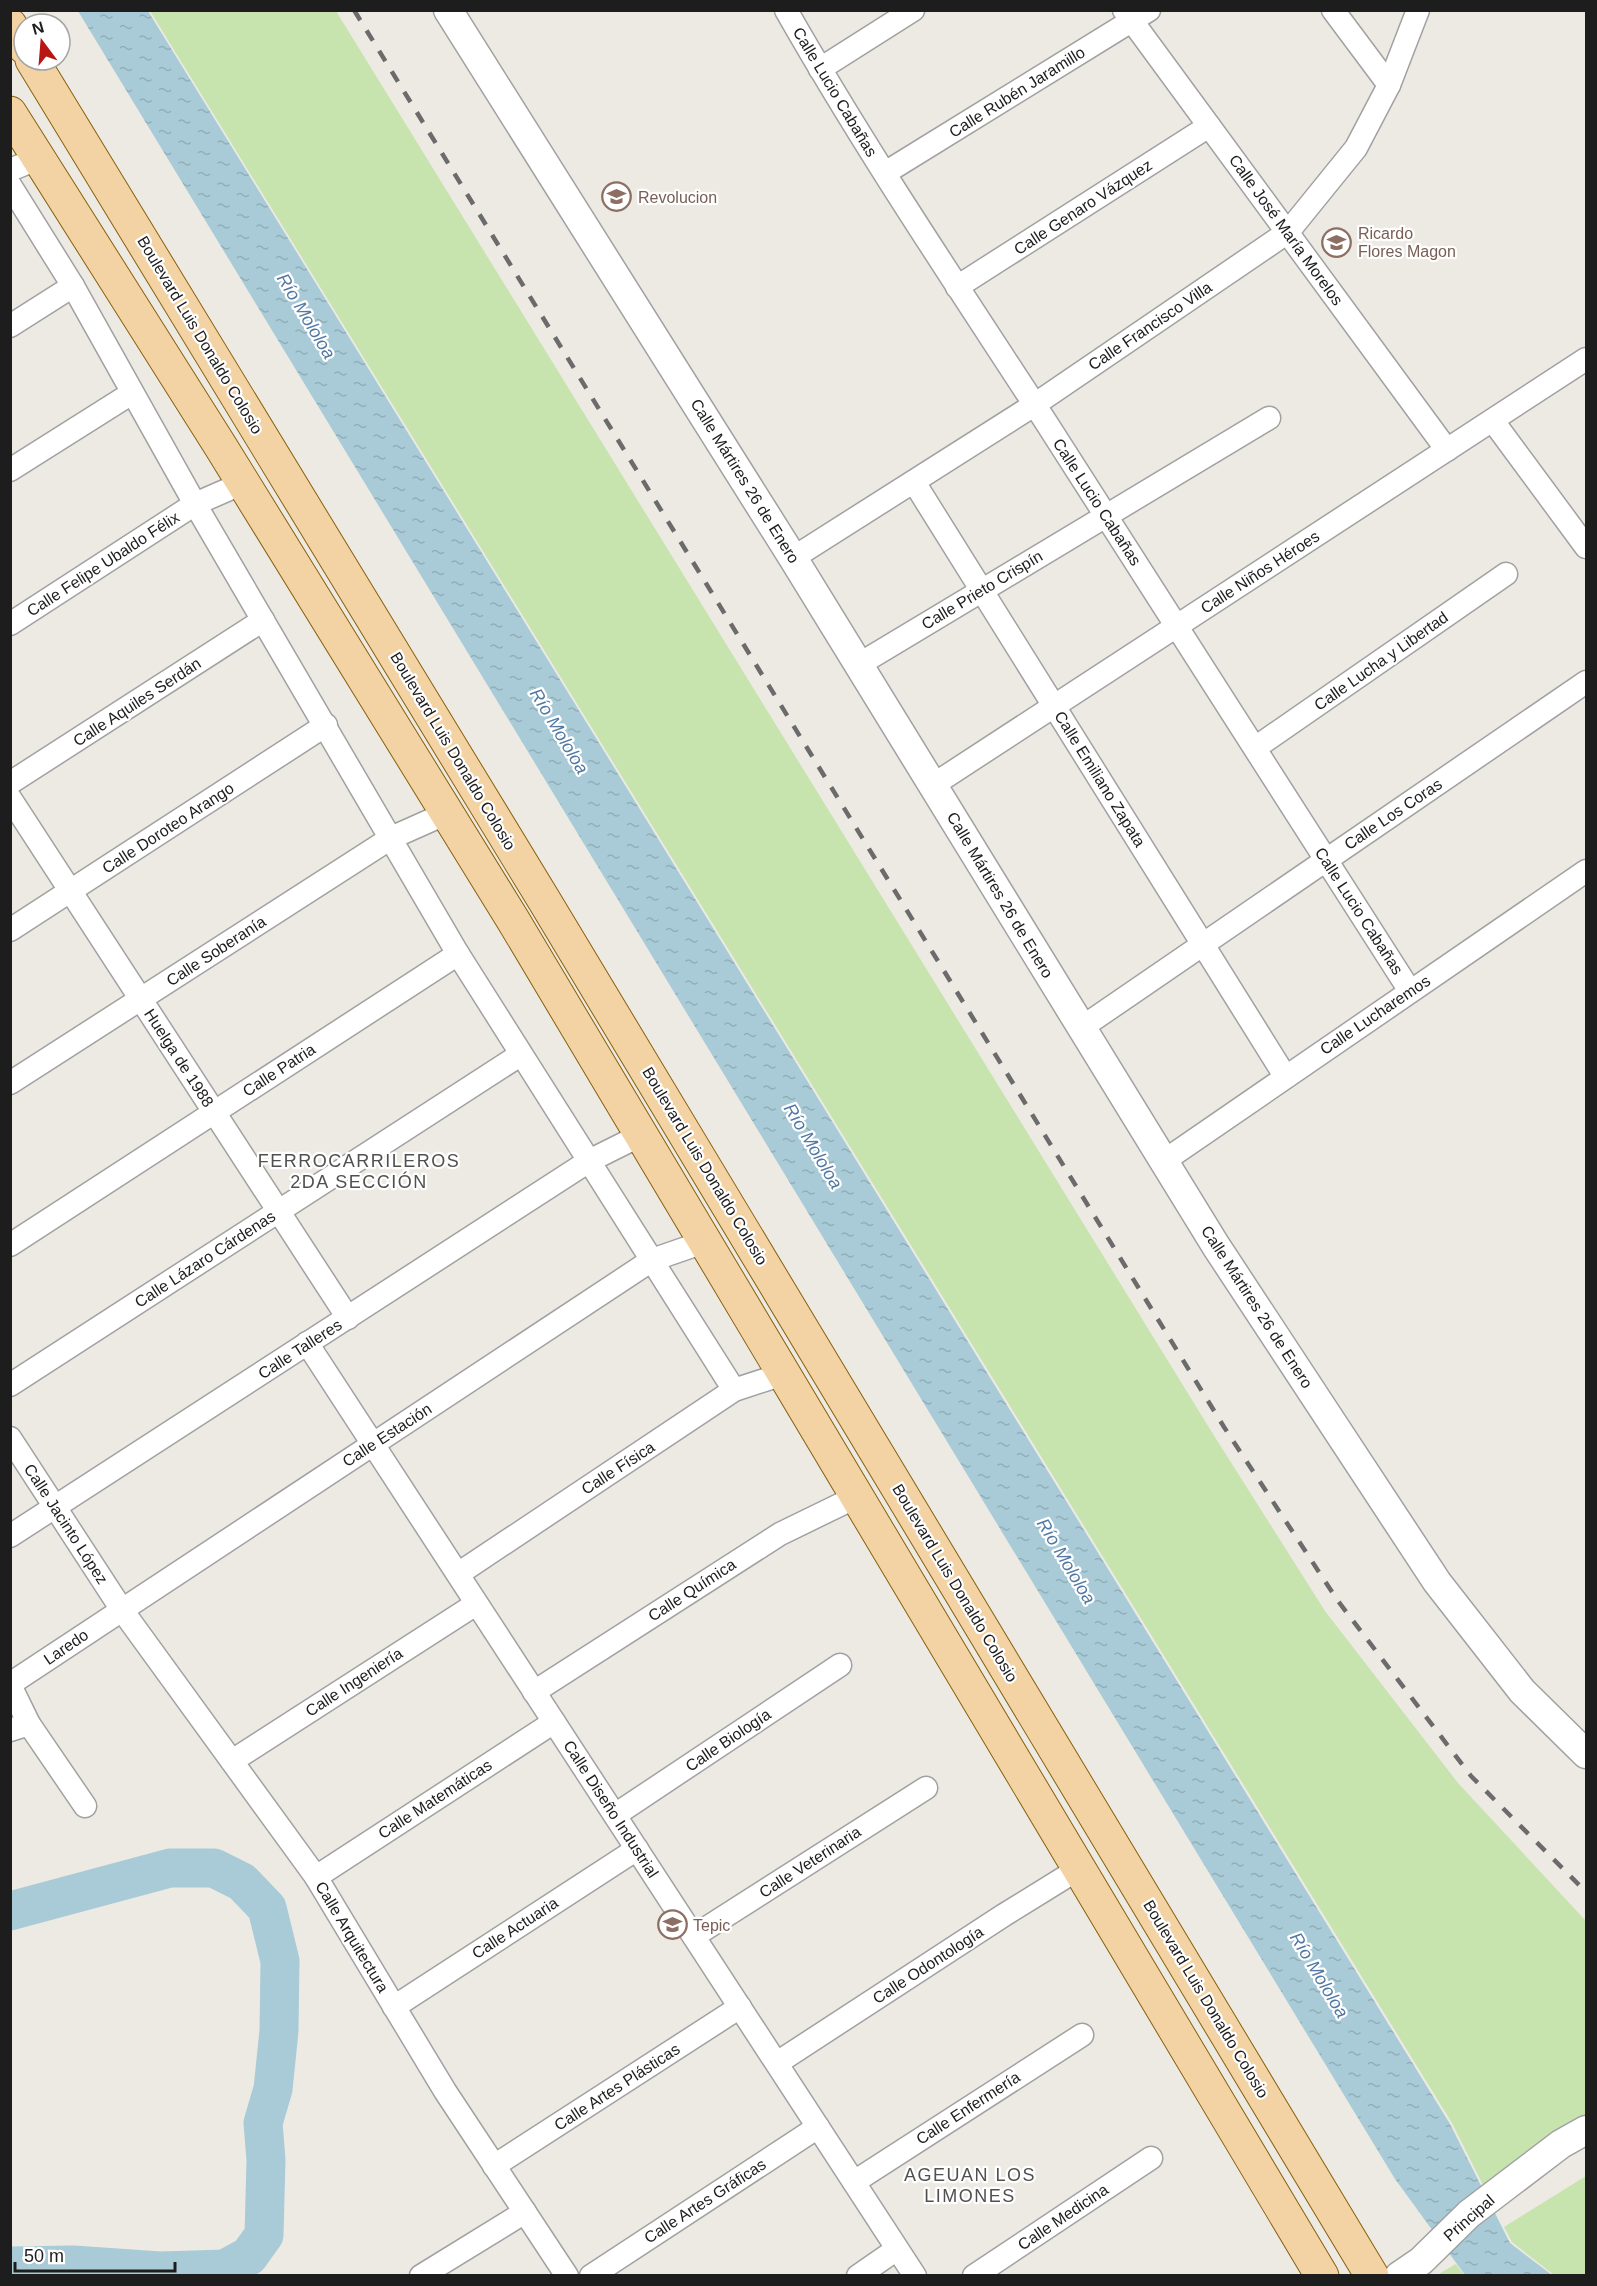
<svg xmlns="http://www.w3.org/2000/svg" width="1597" height="2286" font-family="Arial,sans-serif">
  <defs>
    <pattern id="water-ripples" width="26" height="14" patternUnits="userSpaceOnUse" patternTransform="scale(1.5)"><rect width="26" height="14" fill="#a8cbd7"/><path d="M2 4q2-2 4 0t4 0M15 11q2-2 4 0t4 0" fill="none" stroke="#90aeb8"/></pattern>
  </defs>
  <rect width="100%" height="100%" fill="#edeae4"/>
  <!-- grass -->
  <g fill="#c7e3ae">
    <polygon points="150,11 336,11 1213,1434 1325,1611 1458,1783 1586,1921 1586,2145 1491,2201 1452,2123"/>
    <polygon points="1586,2176 1586,2275 1554,2275 1512,2242 1504,2227"/>
    <polygon points="1456,2264 1464,2275 1437,2275"/>
  </g>
  <!-- water -->
  <polygon fill="url(#water-ripples)" points="78,11 148,11 1450,2124 1510,2243 1552,2275 1465,2275 1395,2179"/>
  <g fill="none" stroke-linecap="round" stroke-linejoin="round">
    <!-- river -->
    <polyline stroke="#a8cbd7" stroke-width="39" points="10,1911 170,1868 214,1868 242,1882 267,1908 280,1961 279,2031 273,2089 263,2123 266,2160 264,2235 249,2256 225,2269 160,2271 73,2265 10,2266"/>
    <defs>
      <g id="minor">
        <path d="M786,10C868,154 961,291 1051,430C1171,617 1291,804 1410,991"/>
        <polyline points="1124,10 1447,450"/>
        <polyline points="1333,10 1389,85"/>
        <polyline points="820,69 913,10"/>
        <polyline points="10,170 39,158"/>
        <polyline points="885,173 1149,10"/>
        <polyline points="10,185 73,286 195,504 458,954 734,1390"/>
        <polyline points="957,287 1209,126"/>
        <polyline points="10,326 73,286"/>
        <polyline points="1493,421 1586,547"/>
        <polyline points="10,470 132,393"/>
        <polyline points="914,482 1285,1076"/>
        <polyline points="793,558 1034,405 1288,232 1356,148 1389,85 1418,10"/>
        <polyline points="10,624 195,504 243,483"/>
        <polyline points="858,665 1269,418"/>
        <polyline points="1255,748 1506,574"/>
        <polyline points="10,783 263,620"/>
        <polyline points="933,785 1586,359"/>
        <polyline points="10,798 348,1318"/>
        <polyline points="10,930 326,725"/>
        <polyline points="1081,1028 1586,682"/>
        <polyline points="10,1083 391,838 447,813"/>
        <polyline points="1164,1161 1586,871"/>
        <polyline points="10,1245 458,954"/>
        <polyline points="307,1343 915,2276"/>
        <polyline points="10,1385 520,1055"/>
        <polyline points="10,1438 122,1610 316,1877 445,2091 567,2276"/>
        <polyline points="10,1536 589,1161 641,1135"/>
        <polyline points="458,1574 734,1390 783,1374"/>
        <polyline points="10,1684 652,1260 704,1242"/>
        <polyline points="10,1685 29,1724 10,1730"/>
        <polyline points="534,1692 780,1534 856,1497"/>
        <polyline points="29,1724 85,1806"/>
        <polyline points="232,1761 476,1604"/>
        <polyline points="615,1815 840,1665"/>
        <polyline points="316,1877 554,1722"/>
        <polyline points="694,1936 926,1788"/>
        <polyline points="394,2007 637,1849"/>
        <polyline points="777,2063 1004,1915 1080,1868"/>
        <polyline points="494,2166 740,2007"/>
        <polyline points="854,2182 1082,2035"/>
        <polyline points="421,2276 525,2212"/>
        <polyline points="591,2276 818,2127"/>
        <polyline points="858,2276 897,2249"/>
        <polyline points="974,2276 1151,2158"/>
      </g>
      <g id="tertiary">
        <polyline points="448,10 793,558 1216,1246 1437,1582 1522,1691 1586,1754"/>
        <polyline points="1399,2276 1421,2261 1469,2214 1561,2144 1586,2130"/>
      </g>
      <g id="primary">
        <polyline points="10,25 24,47"/>
        <polyline points="32,60 544,900 1372,2276"/>
        <polyline points="10,113 221,447 513,920 1322,2276"/>
      </g>
    </defs>
    <!-- minor casing -->
    <use href="#minor" stroke="#a1a1a1" stroke-width="25"/>
    <!-- tertiary casing -->
    <use href="#tertiary" stroke="#a1a1a1" stroke-width="31"/>
    <!-- primary casing -->
    <use href="#primary" stroke="#88620e" stroke-width="35"/>
    <!-- minor -->
    <use href="#minor" stroke="#fff" stroke-width="22"/>
    <!-- tertiary -->
    <use href="#tertiary" stroke="#fff" stroke-width="28"/>
    <!-- primary -->
    <use href="#primary" stroke="#f3d2a3" stroke-width="33"/>
    <!-- rail -->
    <polyline stroke="#6b6b6b" stroke-width="4.5" stroke-dasharray="12 12" stroke-linecap="butt" points="354,10 1224,1427 1338,1601 1471,1776 1586,1892"/>
  </g>
  <!-- icons -->
  <defs>
    <symbol id="school-ring" viewBox="-11 -11 22 22"><circle r="9.5" fill="#fff" stroke="#8d6e63" stroke-width="1.5"/><path d="M0-5L7-2L0 1L-7-2ZM-4 1L0 2.5L4 1V4Q0 6-4 4Z" fill="#8d6e63"/></symbol>
  </defs>
  <g fill-rule="evenodd">
    <use href="#school-ring" x="600" y="180" width="33" height="33"/>
    <use href="#school-ring" x="1320" y="226" width="33" height="33"/>
    <use href="#school-ring" x="656" y="1908" width="33" height="33"/>
  </g>
  <g text-anchor="middle" dominant-baseline="central" stroke-width="4.5" stroke-linejoin="round" paint-order="stroke">
    <!-- street labels -->
    <g font-size="16" fill="#1d1d1d" stroke="#fff">
      <text transform="translate(835 92) rotate(59)">Calle Lucio Cabañas</text>
      <text transform="translate(1017 92) rotate(-32)">Calle Rubén Jaramillo</text>
      <text transform="translate(1083 207) rotate(-33)">Calle Genaro Vázquez</text>
      <text transform="translate(1286 230) rotate(54)">Calle José María Morelos</text>
      <text transform="translate(1150 326) rotate(-34)">Calle Francisco Villa</text>
      <text transform="translate(200 335) rotate(59)">Boulevard Luis Donaldo Colosio</text>
      <text transform="translate(745 481) rotate(58)">Calle Mártires 26 de Enero</text>
      <text transform="translate(1097 502) rotate(57)">Calle Lucio Cabañas</text>
      <text transform="translate(103 564) rotate(-33)">Calle Felipe Ubaldo Félix</text>
      <text transform="translate(1260 572) rotate(-33)">Calle Niños Héroes</text>
      <text transform="translate(982 590) rotate(-31)">Calle Prieto Crispín</text>
      <text transform="translate(1381 661) rotate(-35)">Calle Lucha y Libertad</text>
      <text transform="translate(137 702) rotate(-33)">Calle Aquiles Serdán</text>
      <text transform="translate(453 751) rotate(59)">Boulevard Luis Donaldo Colosio</text>
      <text transform="translate(1100 779) rotate(58)">Calle Emiliano Zapata</text>
      <text transform="translate(1393 814) rotate(-34)">Calle Los Coras</text>
      <text transform="translate(168 828) rotate(-33)">Calle Doroteo Arango</text>
      <text transform="translate(1000 895) rotate(59)">Calle Mártires 26 de Enero</text>
      <text transform="translate(1359 911) rotate(57)">Calle Lucio Cabañas</text>
      <text transform="translate(216 951) rotate(-33)">Calle Soberanía</text>
      <text transform="translate(1375 1015) rotate(-34)">Calle Lucharemos</text>
      <text transform="translate(179 1058) rotate(57)">Huelga de 1988</text>
      <text transform="translate(279 1070) rotate(-33)">Calle Patria</text>
      <text transform="translate(705 1166) rotate(59)">Boulevard Luis Donaldo Colosio</text>
      <text transform="translate(205 1259) rotate(-33)">Calle Lázaro Cárdenas</text>
      <text transform="translate(1257 1307) rotate(57)">Calle Mártires 26 de Enero</text>
      <text transform="translate(300 1349) rotate(-33)">Calle Talleres</text>
      <text transform="translate(387 1435) rotate(-33)">Calle Estación</text>
      <text transform="translate(618 1468) rotate(-33)">Calle Física</text>
      <text transform="translate(66 1524) rotate(57)">Calle Jacinto López</text>
      <text transform="translate(955 1583) rotate(59)">Boulevard Luis Donaldo Colosio</text>
      <text transform="translate(692 1590) rotate(-33)">Calle Química</text>
      <text transform="translate(66 1647) rotate(-34)">Laredo</text>
      <text transform="translate(354 1682) rotate(-33)">Calle Ingeniería</text>
      <text transform="translate(728 1740) rotate(-34)">Calle Biología</text>
      <text transform="translate(435 1799) rotate(-33)">Calle Matemáticas</text>
      <text transform="translate(611 1809) rotate(57)">Calle Diseño Industrial</text>
      <text transform="translate(810 1862) rotate(-33)">Calle Veterinaria</text>
      <text transform="translate(515 1928) rotate(-33)">Calle Actuaria</text>
      <text transform="translate(352 1937) rotate(59)">Calle Arquitectura</text>
      <text transform="translate(928 1965) rotate(-33)">Calle Odontología</text>
      <text transform="translate(1206 1999) rotate(59)">Boulevard Luis Donaldo Colosio</text>
      <text transform="translate(617 2087) rotate(-33)">Calle Artes Plásticas</text>
      <text transform="translate(968 2108) rotate(-33)">Calle Enfermería</text>
      <text transform="translate(705 2201) rotate(-33)">Calle Artes Gráficas</text>
      <text transform="translate(1063 2217) rotate(-34)">Calle Medicina</text>
      <text transform="translate(1469 2218) rotate(-41)">Principal</text>
    </g>
    <!-- education labels -->
    <g font-size="16" fill="#785e54" stroke="#fff" text-anchor="start">
      <text x="638" y="197">Revolucion</text>
      <text x="1358" y="233">Ricardo<tspan x="1358" dy="18">Flores Magon</tspan></text>
      <text x="693" y="1925">Tepic</text>
    </g>
    <!-- water labels -->
    <g font-size="18" font-style="italic" fill="#5379a3" stroke="#fff">
      <text transform="translate(306 316) rotate(59)">Río Mololoa</text>
      <text transform="translate(559 731) rotate(59)">Río Mololoa</text>
      <text transform="translate(813 1146) rotate(59)">Río Mololoa</text>
      <text transform="translate(1066 1561) rotate(59)">Río Mololoa</text>
      <text transform="translate(1319 1975) rotate(59)">Río Mololoa</text>
    </g>
    <!-- neighbourhood labels -->
    <g font-size="18" letter-spacing="1.5" fill="#505050" stroke="#fff">
      <text x="359" y="1161">FERROCARRILEROS<tspan x="359" dy="21">2DA SECCIÓN</tspan></text>
      <text x="970" y="2175">AGEUAN LOS<tspan x="970" dy="21">LIMONES</tspan></text>
    </g>
  </g>
  <!-- border -->
  <rect width="1597" height="2286" fill="none" stroke="#1d1d1d" stroke-width="24"/>
  <!-- north arrow -->
  <g transform="translate(42 42) rotate(344)"><circle r="28" fill="#ffffff" stroke="#a5a5a5" stroke-width="1.5"/>
  <path d="M0-4.5L10 22L0 15L-10 22Z" fill="#b71613"/>
  <text y="-9" font-size="16" font-weight="bold" text-anchor="middle" fill="#1d1d1d">N</text>
  </g>
  <!-- scale -->
  <path d="M15 2262v9h160v-9" fill="none" stroke="#1d1d1d" stroke-width="3"/>
  <text x="24" y="2262" font-size="18" fill="#1d1d1d" stroke="#ffffff" stroke-width="4.5" paint-order="stroke">50 m</text>
</svg>
